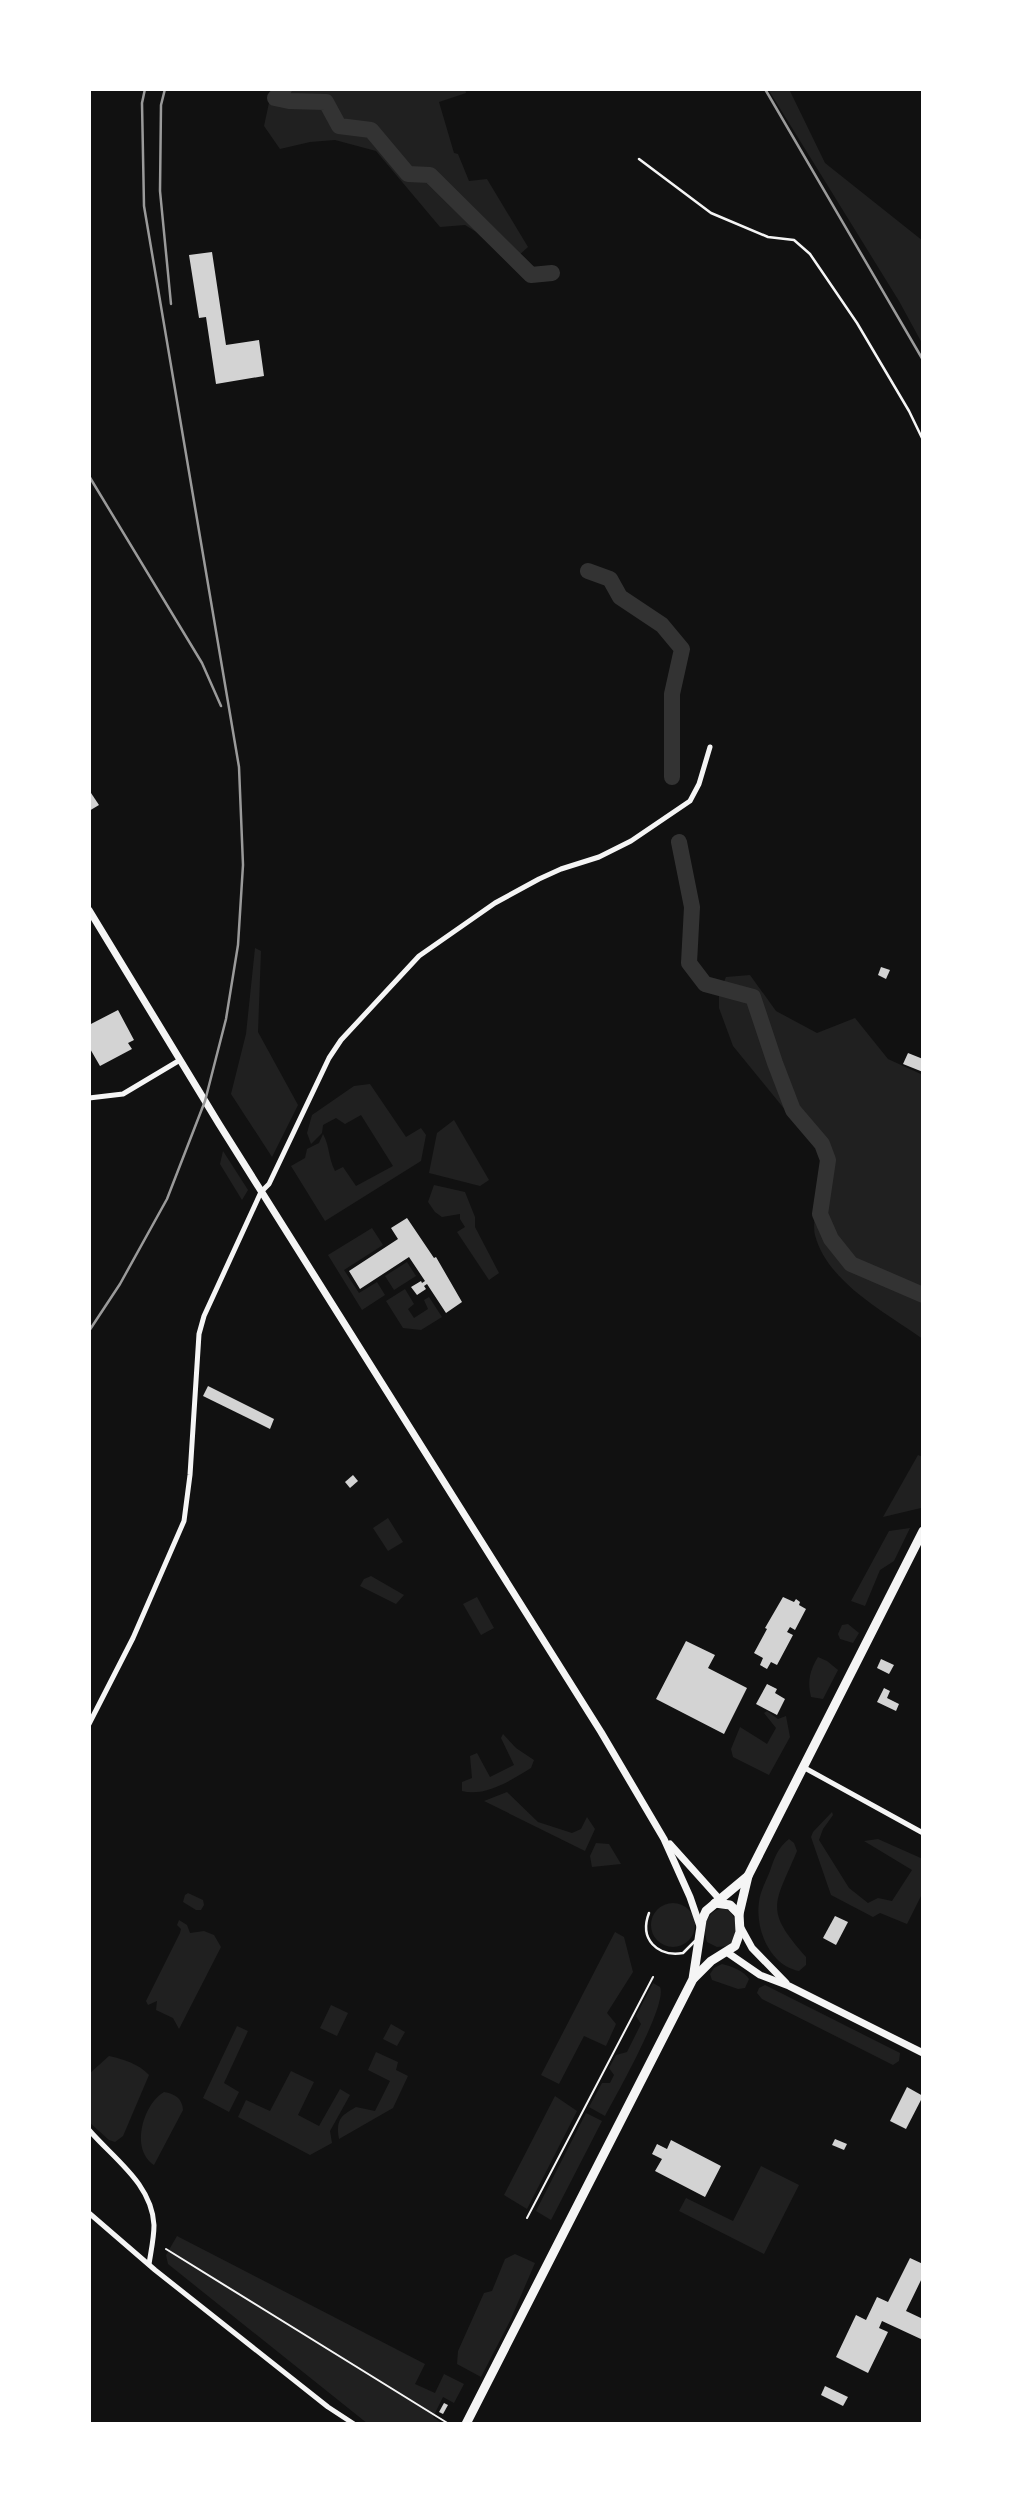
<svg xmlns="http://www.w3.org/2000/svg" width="1012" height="2513" font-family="'Sofia Sans Condensed',sans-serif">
  <rect width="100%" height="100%" fill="#111"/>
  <!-- green -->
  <g fill="#202020">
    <polygon points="272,89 465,89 466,93 439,102 454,153 458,154 469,181 487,179 528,247 517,257 465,225 440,227 376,151 335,140 310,142 280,149 264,126"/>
    <polygon points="768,89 789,89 825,163 923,241 923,345 899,301"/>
    <polygon points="255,948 261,951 258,1032 298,1105 272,1157 231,1094 246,1034"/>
    <path d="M750,975L776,1011L817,1033L855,1018L888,1059L923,1075V1339C886,1313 827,1282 815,1235C811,1222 823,1175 825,1159L733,1046L719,1008V993L726,977Z"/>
    <path d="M370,1084L406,1137L421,1128L426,1135L421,1161L325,1221L291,1166L305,1158L307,1149L319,1143L323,1134C330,1147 328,1157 335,1171L343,1167L356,1186L393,1166L361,1115L345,1124L336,1118L323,1125L322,1133L311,1144L307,1133L312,1115L354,1086Z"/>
    <polygon points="454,1120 489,1180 480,1186 429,1173 437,1133"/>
    <polygon points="223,1151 248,1190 242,1200 220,1164"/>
    <polygon points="434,1185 465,1192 475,1217 475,1227 499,1273 489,1280 457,1232 465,1227 460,1219 460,1214 442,1217 435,1212 428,1202"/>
    <polygon points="372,1228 383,1245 344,1270 359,1293 377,1282 385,1295 362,1310 328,1255"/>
    <polygon points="407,1262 416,1276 394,1290 385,1276"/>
    <polygon points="405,1289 414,1304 408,1309 414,1318 428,1309 424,1300 429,1297 442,1317 421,1330 403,1328 386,1301"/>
    <polygon points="918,1455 923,1457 921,1508 883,1517"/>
    <polygon points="388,1518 403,1542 388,1551 373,1528"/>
    <polygon points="910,1528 894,1561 880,1570 865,1606 851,1601 889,1531"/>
    <polygon points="371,1576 404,1595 396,1604 360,1586 364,1579"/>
    <polygon points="477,1597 494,1628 481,1635 463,1604"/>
    <polygon points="848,1624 859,1633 853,1643 840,1639 838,1634 842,1625"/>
    <path d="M818,1657L827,1661L838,1670L823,1699L811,1697C807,1681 810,1670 818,1657Z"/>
    <polygon points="767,1711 778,1719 786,1716 790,1737 769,1775 733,1757 731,1749 740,1727 767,1744 776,1728 764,1713"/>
    <path d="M503,1734L516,1748L534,1760L531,1768C511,1780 486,1797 462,1791V1782L472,1778L470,1756L477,1753L490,1777L514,1765L501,1738Z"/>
    <polygon points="507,1792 538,1822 572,1833 581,1829 587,1817 595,1829 585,1851 484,1801"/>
    <polygon points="832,1812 833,1815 823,1829 819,1840 849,1888 868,1903 878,1898 892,1901 912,1870 864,1841 878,1839 923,1859 923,1892 907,1924 880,1913 873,1917 831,1895 811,1837 813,1832"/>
    <path d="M789,1839L794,1843L797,1851C775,1904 763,1909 806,1957V1965L799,1971C770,1966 755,1929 759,1902C760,1892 766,1881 770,1871C774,1859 778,1847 789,1839Z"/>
    <polygon points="596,1843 609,1844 621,1864 592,1867 590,1856"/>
    <polygon points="188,1893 203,1900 204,1905 201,1910 196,1910 183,1902 185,1895"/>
    <circle cx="673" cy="1925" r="22"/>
    <path d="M724,1908C739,1915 739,1934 728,1946L717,1947L707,1942C702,1926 707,1910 724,1908Z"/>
    <polygon points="179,1920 187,1925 190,1933 204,1931 214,1935 221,1947 179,2029 173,2018 156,2010 157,2001 148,2005 146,2001 180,1933 181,1929 177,1925"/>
    <polygon points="615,1932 624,1937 633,1972 607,2013 616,2024 606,2046 584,2036 559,2084 541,2075"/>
    <path d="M722,1964C731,1966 744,1971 749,1979L745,1988L738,1989L712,1980L710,1974L714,1968Z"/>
    <path d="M653,1983L660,1987C668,2004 616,2095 605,2116L589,2107L602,2083H610L614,2075L609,2068L616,2055L627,2052L641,2024L636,2016Z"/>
    <polygon points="765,1985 900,2053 899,2061 893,2065 762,1999 757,1993 759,1988"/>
    <polygon points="331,2005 348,2013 337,2036 320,2028"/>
    <polygon points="391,2024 405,2032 397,2046 383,2039"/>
    <polygon points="237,2026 248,2031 224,2083 239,2092 229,2112 203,2098"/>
    <path d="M376,2052L398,2062L396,2070L408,2076L393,2108L339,2139C336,2120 340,2116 356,2107L375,2111L390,2081L368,2070Z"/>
    <path d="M109,2056C123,2059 139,2064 149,2075L123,2136L115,2142L109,2140L89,2122V2074Z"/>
    <polygon points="291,2071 314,2082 298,2115 319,2126 340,2089 350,2095 330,2131 332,2143 310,2155 238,2117 246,2100 270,2111"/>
    <path d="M164,2092C175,2094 182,2098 183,2110L154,2165C129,2149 144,2103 164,2092Z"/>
    <polygon points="555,2096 577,2111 527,2209 504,2195"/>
    <polygon points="586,2113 602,2121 551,2220 536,2211"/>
    <polygon points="761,2166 799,2185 764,2254 679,2211 686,2198 733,2221"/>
    <polygon points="177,2236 425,2364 415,2384 435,2393 444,2374 464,2384 454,2403 443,2397 433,2417 443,2424 368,2424 168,2264 166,2255"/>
    <polygon points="515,2254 535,2263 510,2321 481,2377 457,2364 458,2351 484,2293 492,2291 505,2259"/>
  </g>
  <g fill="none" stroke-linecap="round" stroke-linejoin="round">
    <!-- river -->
    <g stroke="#333" stroke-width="16">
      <polyline points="284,89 275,98 289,101 326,102 339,126 371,130 408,174 430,175 531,275 552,273"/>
      <polyline points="588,571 610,579 620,597 662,625 682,649 672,694 672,777"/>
      <polyline points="679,842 692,907 689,963 705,984 753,997 775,1063 793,1110 822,1144 828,1160 820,1214 831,1239 851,1264 923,1295"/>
    </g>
  </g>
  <!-- building -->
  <g fill="#d3d3d3">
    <polygon points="212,252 226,345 259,340 264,376 216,384 206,317 199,318 189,255"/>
    <polygon points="91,793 99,805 89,811 89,794"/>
    <polygon points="881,967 890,970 886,979 878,975"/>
    <polygon points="118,1010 134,1040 128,1043 132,1049 100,1066 89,1047 89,1025"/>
    <polygon points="908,1053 923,1059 923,1072 903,1064"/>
    <polygon points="407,1218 434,1258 436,1257 462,1302 446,1313 427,1284 424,1286 426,1289 417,1295 411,1287 421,1281 422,1283 425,1281 409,1257 360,1289 349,1271 398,1239 391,1228"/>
    <polygon points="208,1386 274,1419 270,1429 203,1396"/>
    <polygon points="353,1475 358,1481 350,1488 345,1482"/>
    <polygon points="783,1597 794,1602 796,1599 800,1602 799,1605 806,1609 795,1630 790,1627 787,1632 793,1635 777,1665 771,1662 767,1669 760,1665 763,1658 754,1653 767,1629 765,1628"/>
    <polygon points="686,1641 715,1655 708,1668 747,1688 724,1734 656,1699"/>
    <polygon points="881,1659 894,1665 889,1674 877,1668"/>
    <polygon points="767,1684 777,1689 775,1693 785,1699 777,1715 756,1704"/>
    <polygon points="884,1688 890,1691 887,1698 899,1704 896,1711 877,1702"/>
    <polygon points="835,1916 848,1922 836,1945 823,1938"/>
    <polygon points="907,2087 923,2096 906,2129 890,2121"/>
    <polygon points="835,2139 847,2144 844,2150 832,2145"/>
    <polygon points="671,2140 721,2166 705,2197 655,2171 662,2159 652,2154 657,2144 667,2149"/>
    <polygon points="910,2258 923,2264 923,2276 906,2311 923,2319 923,2340 882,2321 879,2328 888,2332 868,2373 836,2357 856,2315 866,2320 877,2297 888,2302"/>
    <polygon points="825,2386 848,2397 843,2406 821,2395"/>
    <polygon points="444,2403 448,2405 443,2414 439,2412"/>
  </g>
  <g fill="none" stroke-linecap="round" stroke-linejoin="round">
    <!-- path -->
    <g stroke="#f5f5f5" stroke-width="2">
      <polyline points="527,2218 653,1977"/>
      <polyline points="166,2249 449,2424"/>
    </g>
    <!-- service -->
    <g stroke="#f5f5f5" stroke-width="2.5">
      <polyline points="639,159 711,213 768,237 794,240 810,254 857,323 909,411 923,440"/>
      <path d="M649,1913C639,1939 657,1957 683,1953L695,1941"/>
    </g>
    <!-- minor -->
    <g stroke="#f5f5f5" stroke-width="5">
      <polyline points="89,1098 123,1094 180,1060"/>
      <polyline points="89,1724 133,1638 184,1521 190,1475 199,1334 204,1316 261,1192 269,1184 329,1058 341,1040 419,956 495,903 539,879 561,869 599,857 631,841 690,801 699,784 710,747"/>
      <polyline points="803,1767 923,1833"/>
      <path d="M89,2130C114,2159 152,2184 154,2225C154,2238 151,2251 149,2264"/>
      <polyline points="89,2213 155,2270 328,2407 354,2424"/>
    </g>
    <!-- tertiary -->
    <g stroke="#f5f5f5" stroke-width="7">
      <polyline points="89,910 219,1124 601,1732 664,1839 690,1897 701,1929"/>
      <polyline points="670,1844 723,1903"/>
      <polyline points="741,1928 752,1948 786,1983"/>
      <polyline points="728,1953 760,1975 789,1986 923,2053"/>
    </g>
    <!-- primary -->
    <g stroke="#f5f5f5" stroke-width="9">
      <polyline points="715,1903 730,1905 739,1914"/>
      <polyline points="694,1978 711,1961 735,1946 740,1932 739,1914 748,1876 923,1531"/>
      <polyline points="466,2424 693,1979 702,1920 706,1911 748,1876"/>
    </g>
    <!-- rail -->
    <g stroke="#9a9a9a" stroke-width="2.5">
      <polyline points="165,89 161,105 160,191 171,304"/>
      <polyline points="765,89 923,360"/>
      <polyline points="89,476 202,663 221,706"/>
      <polyline points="89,1331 120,1284 167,1199 205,1101 226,1019 238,945 243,865 239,767 144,206 142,103 145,89"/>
    </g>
  </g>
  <!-- border -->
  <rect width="1012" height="2513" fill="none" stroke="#ffffff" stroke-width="182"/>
</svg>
